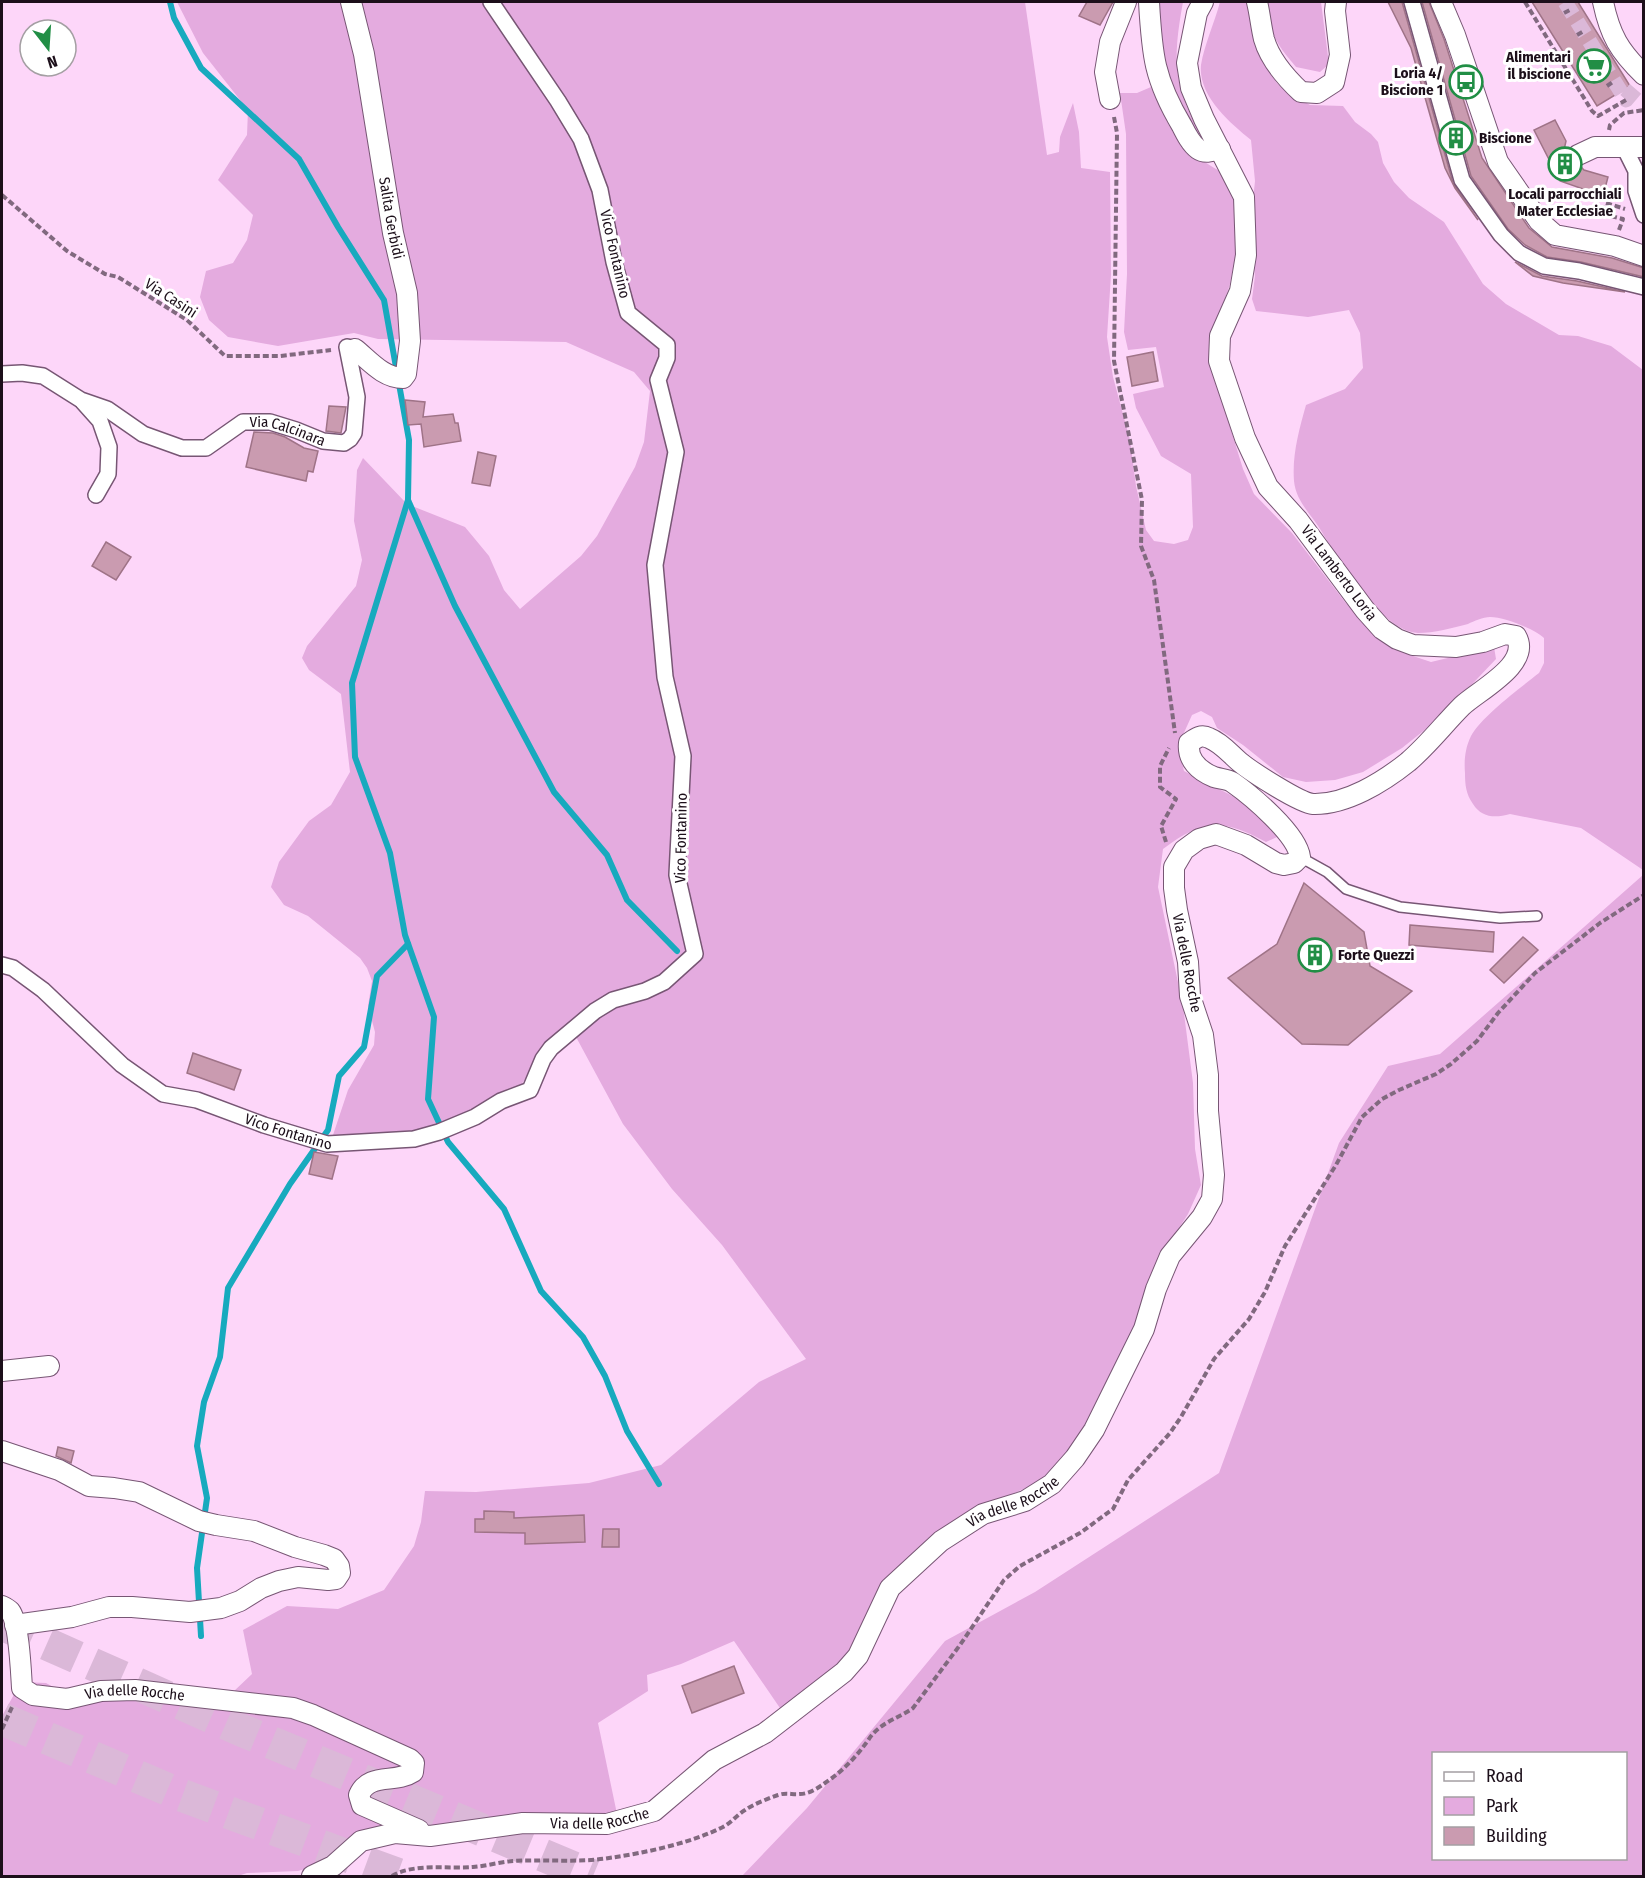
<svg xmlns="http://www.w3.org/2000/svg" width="1645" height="1878" font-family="'Fira Sans Condensed',sans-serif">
  <rect width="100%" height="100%" fill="#fdd6f9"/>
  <!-- green -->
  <g fill="#e4abdf" fill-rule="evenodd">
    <path d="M177,2H1025L1047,155L1059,152L1060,137L1073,103L1079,132L1081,168L1110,172L1111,275L1107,337L1113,377L1130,440L1136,486L1146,530L1154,541L1174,544L1188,540L1193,527L1191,474L1161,456L1136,408L1133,394L1164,387L1156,347L1128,350L1124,332L1127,274L1126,134L1120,93H1137L1151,87C1172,136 1179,149 1227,175L1236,208V252L1230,284L1219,317L1223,404L1243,469L1254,494L1292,533L1345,602L1380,638L1404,653L1431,662L1494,647L1496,659L1441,717L1402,748L1363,772L1335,780L1306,782L1283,777L1243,745L1217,728L1212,717L1201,711L1192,715L1178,746L1184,771L1250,805L1277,837L1266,842C1223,818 1202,819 1163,849L1158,887L1183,1006L1193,1083L1195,1149L1201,1185L1188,1214L1159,1259L1128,1348L1069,1453L1044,1480L962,1516L856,1642L839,1666L782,1711L734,1641L681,1664L647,1675L648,1691L598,1723L617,1814L562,1813L513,1816L453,1825L379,1826L356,1837L327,1863L298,1871L247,1873L238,1876H2V1716L21,1682L46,1683L57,1689L233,1692L252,1674L243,1630L287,1606L338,1609L384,1590L414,1546L421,1522L425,1491L476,1492L589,1483L661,1465L759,1382L806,1359L722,1245L672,1189L623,1124L569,1024L553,1037L519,1088L446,1124L411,1133L333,1135L348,1090L374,1045L375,1032L368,1006L372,981L367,968L360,958L308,916L284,905L271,887L279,862L309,821L331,805L350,772L341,694L309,670L302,658L307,646L356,586L362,560L354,521L357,470L363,458L407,504L465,527L489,556L504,590L520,609L581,556L597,536L635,467L644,442L650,391L634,372L566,342L378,339L354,333L278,346L228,337L209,320L200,297L206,271L233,263L247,240L253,215L218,180L247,135L248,110L203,53Z"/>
    <path d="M1156,2H1183C1172,62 1173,88 1205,142L1199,143L1189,129L1159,53Z"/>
    <path d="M1220,2H1250L1249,12L1260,53L1276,82L1283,89L1310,105L1343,106L1355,122L1371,134L1378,142L1383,163L1394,182L1409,198L1444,222L1483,284L1506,304L1559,335L1578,336L1611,346L1643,370V870L1581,828L1510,814C1495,818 1482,818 1473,804C1466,794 1465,785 1465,773C1464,761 1465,748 1471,736C1482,716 1520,688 1539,673L1544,663V638C1534,629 1505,617 1490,617C1483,617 1474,621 1468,624C1453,628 1434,633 1418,633C1381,631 1338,558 1320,529C1310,513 1296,501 1294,481C1292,455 1299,430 1306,405L1345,389L1363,368L1360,333L1349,310L1308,317L1256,311L1252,299L1255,276L1250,228L1255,181L1251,140C1230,123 1198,96 1201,65C1204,46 1215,21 1220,2Z"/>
    <path d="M1267,2H1321L1329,64L1320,72L1296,67C1275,43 1270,33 1267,2Z"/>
    <path d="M1643,875V1876H742L807,1808L945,1641L1035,1592L1219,1473L1339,1143L1388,1066L1440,1054ZM1434,1754H1626V1858H1434Z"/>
  </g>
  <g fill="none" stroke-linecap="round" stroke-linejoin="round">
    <!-- stream -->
    <g stroke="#17aabe" stroke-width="6">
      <polyline points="170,2 174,18 201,68 299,159 338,227 384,300 409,440 408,500 455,606 554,792 607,855 627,900 677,951"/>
      <polyline points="408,500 352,683 355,757 390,853 405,935 434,1017 428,1099 448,1142 504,1209 541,1291 583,1337 605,1376 627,1431 659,1484"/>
      <polyline points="201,1636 197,1568 207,1498 197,1446 204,1402 220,1357 228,1288 290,1184 328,1130 339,1076 364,1047 377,976 408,944"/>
    </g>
  </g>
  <!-- building -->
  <g fill="#ca9bb0" stroke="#9f7387" stroke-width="1.5">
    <polygon points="1087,2 1113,2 1100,25 1079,16"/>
    <polygon points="1388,2 1402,2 1453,183 1478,220 1455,188 1445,168 1411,48"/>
    <polygon points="1422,2 1429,2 1444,39 1482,158 1529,228 1552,247 1612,258 1644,268 1644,277 1581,262 1547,257 1525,245 1508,229 1471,176"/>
    <polygon points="1532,2 1578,2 1630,86 1597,106"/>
    <polygon points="1555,120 1566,141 1564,150 1571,164 1580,166 1584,170 1608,177 1603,196 1560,181 1534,130"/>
    <polygon points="1515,262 1542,276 1577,281 1625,292 1563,283 1533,276"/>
    <polygon points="1153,352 1158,381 1132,386 1127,357"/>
    <polygon points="405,400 425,402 423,417 453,414 455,423 458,423 461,441 424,447 421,424 408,425"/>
    <polygon points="329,406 346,407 341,433 326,431"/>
    <polygon points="254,432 273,433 285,437 304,448 318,451 313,472 308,471 306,481 246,467"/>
    <polygon points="478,452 496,456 490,486 472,483"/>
    <polygon points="106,542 131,557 116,580 92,566"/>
    <polygon points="1304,883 1364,932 1370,966 1412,991 1348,1045 1302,1044 1228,978 1277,944"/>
    <polygon points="1410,925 1494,932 1493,952 1409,945"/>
    <polygon points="1523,937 1538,950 1504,983 1490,970"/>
    <polygon points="193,1053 241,1070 234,1090 187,1073"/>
    <polygon points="314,1152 338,1156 332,1179 309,1174"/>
    <polygon points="58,1447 74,1451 71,1463 56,1456"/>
    <polygon points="484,1511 514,1512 514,1518 584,1515 585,1542 525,1544 525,1533 475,1532 475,1519 484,1519"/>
    <polygon points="603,1529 619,1529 619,1547 602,1547"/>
    <polygon points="734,1666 744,1693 692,1713 682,1686"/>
  </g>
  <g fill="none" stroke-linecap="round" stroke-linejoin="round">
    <!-- pedestrian-tunnel -->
    <polyline stroke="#dbb8d8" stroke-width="15" stroke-dasharray="15 8" stroke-linecap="butt" points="1565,2 1626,100 1644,79"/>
    <!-- motorway-tunnel -->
    <g stroke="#dbb8d8" stroke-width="33" stroke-dasharray="33 16" stroke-linecap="butt">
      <polyline points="2,1624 241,1730 593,1876"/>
      <polyline points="2,1719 181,1795 402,1876"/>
    </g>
    <defs>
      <polyline id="service" points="1300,857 1327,872 1346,889 1400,907 1500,918 1537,916"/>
      <g id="pedestrian">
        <polyline points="1412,2 1462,180 1501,235 1519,253 1544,266 1579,271 1644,287"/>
        <polyline points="1624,147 1636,171 1636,191 1644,215"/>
        <path id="s1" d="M2,374L22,373L43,376L81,400L107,409L143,434L182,448H206L243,422H270L296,430L323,441L344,443L350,439L354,433L357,397L347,347L355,349"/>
        <polyline points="83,402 100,421 109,447 108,474 96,495"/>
        <path id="s2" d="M2,965L13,968L43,990L122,1065L163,1094L197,1100L264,1125L327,1144L414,1139L439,1132L475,1117L501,1101L530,1090L543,1059L551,1048L595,1011L613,1000L645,991L664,982L695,954L677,875L683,756L665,677L655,565L676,452L658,380L667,358V345L628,313L614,262L600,190L581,139L558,101L491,2"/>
      </g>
      <g id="minor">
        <path id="s3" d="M351,2L364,54L393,233L407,293L410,341L406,374L403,378C383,378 369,360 355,349"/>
        <path d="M1149,2C1152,55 1154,79 1182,126C1186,134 1191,144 1198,149C1205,154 1213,151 1220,149"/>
        <path d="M1257,2C1260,14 1261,27 1264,39C1270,60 1285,77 1301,92L1317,93L1334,82L1340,55L1335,11L1336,2"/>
        <polyline points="1441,2 1455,35 1498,162 1539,221 1555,235 1615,246 1644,256"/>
        <path d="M1603,2C1610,35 1619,51 1644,75"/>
        <polyline points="1110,99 1105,72 1110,42 1126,2"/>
        <polyline points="1578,155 1595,147 1644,147"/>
        <polyline points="2,1371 49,1366"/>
        <polyline points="2,1451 59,1470 89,1486 114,1488 139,1492 199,1521 216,1525 254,1531 295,1547 324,1555 334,1559 339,1566 340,1573 336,1579 328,1580 298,1577 279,1581 261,1588 240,1601 221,1608 190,1612 132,1607 109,1607 72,1617 15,1625"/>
        <path id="s4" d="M2,1606C4,1607 8,1609 10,1611C19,1622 21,1672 22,1688L33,1695L67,1699L101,1691L135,1690L293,1708L313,1715L410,1759L414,1763L413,1772C395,1784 369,1772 359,1795L362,1805L419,1830"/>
        <path id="s5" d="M312,1876L333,1866L361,1841L395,1833L430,1836L523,1823L607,1824L654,1811L714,1760L765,1733L844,1672L858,1656L890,1588L941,1541L983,1514L1025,1501L1052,1484L1075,1458L1094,1430L1144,1329L1156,1289L1170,1256L1202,1217L1212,1199L1214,1175L1208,1111V1075L1203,1035L1190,996L1188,962L1177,910L1174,888V867L1184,850L1199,839L1216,834L1246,845L1276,863L1284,865L1294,863L1300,857C1297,834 1252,796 1232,782C1227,779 1220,779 1214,777C1199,771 1187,760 1189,743C1196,738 1201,734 1209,738C1222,743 1231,755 1241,763C1252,772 1300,803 1313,804C1346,805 1383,782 1408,762C1428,745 1444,724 1462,706C1479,690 1532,664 1516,636L1505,634L1483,642L1456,647L1413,645L1397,639L1382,629L1365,610L1298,520L1268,487L1245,438L1219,361L1220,336L1240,291L1246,255L1244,197L1204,119L1191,88L1187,63L1197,13L1203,2"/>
      </g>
    </defs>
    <!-- service casing -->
    <use href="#service" stroke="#775674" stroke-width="12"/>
    <!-- pedestrian casing -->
    <use href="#pedestrian" stroke="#775674" stroke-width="18"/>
    <!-- minor casing -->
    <use href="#minor" stroke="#775674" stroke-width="22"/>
    <!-- path -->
    <g stroke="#81697f" stroke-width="4" stroke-dasharray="6 3" stroke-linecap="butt">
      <polyline points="1525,2 1592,111 1598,116 1626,100"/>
      <polyline points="1564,13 1570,10"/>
      <polyline points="1577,35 1584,31"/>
      <polyline points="1590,58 1598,54"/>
      <polyline points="1607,86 1614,81"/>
      <polyline points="1114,117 1117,133 1114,361 1142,500 1141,546 1154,580 1175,733"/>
      <polyline points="1609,130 1610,125 1624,113 1644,110"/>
      <polyline points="2,195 67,251 105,274 118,277 187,320 225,356 280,356 331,350"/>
      <polyline points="1619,230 1623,219 1602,214 1606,203 1625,209"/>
      <polyline points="1166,842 1161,826 1176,799 1160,787 1160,766 1169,748"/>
      <polyline points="2,1729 13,1705"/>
      <path d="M392,1876C413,1863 448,1869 473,1867C486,1866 500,1862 513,1861C545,1859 577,1863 609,1858C645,1853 691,1843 723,1827C731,1823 737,1815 745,1810C754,1804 767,1799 778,1795C787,1792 792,1795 800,1794C809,1794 818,1788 825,1783C843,1771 857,1756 869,1739C879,1723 899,1718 913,1708L960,1645L1004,1580L1020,1566L1080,1533L1113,1509L1128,1480L1170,1433L1181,1417L1214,1359L1249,1319L1265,1292L1285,1246L1336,1165L1362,1117L1382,1099L1399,1090L1436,1074L1451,1064L1477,1041L1498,1013L1535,973L1600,923L1644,895"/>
    </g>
    <!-- service -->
    <use href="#service" stroke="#fff" stroke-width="9"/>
    <!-- pedestrian -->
    <use href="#pedestrian" stroke="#fff" stroke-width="15"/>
    <!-- minor -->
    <use href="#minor" stroke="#fff" stroke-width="20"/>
  </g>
  <!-- icons -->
  <defs>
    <symbol id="supermarket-ring" viewBox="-11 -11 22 22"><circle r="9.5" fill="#fff" stroke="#218e45" stroke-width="1.5"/><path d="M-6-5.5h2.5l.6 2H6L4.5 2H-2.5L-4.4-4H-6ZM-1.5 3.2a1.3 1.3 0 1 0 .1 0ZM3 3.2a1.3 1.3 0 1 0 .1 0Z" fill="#218e45"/></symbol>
    <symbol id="bus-ring" viewBox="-11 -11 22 22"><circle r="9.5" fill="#fff" stroke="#218e45" stroke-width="1.5"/><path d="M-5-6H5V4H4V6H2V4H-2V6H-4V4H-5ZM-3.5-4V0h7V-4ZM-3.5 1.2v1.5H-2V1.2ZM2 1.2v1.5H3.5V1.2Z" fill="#218e45"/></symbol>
    <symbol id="building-ring" viewBox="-11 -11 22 22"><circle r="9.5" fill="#fff" stroke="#218e45" stroke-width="1.5"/><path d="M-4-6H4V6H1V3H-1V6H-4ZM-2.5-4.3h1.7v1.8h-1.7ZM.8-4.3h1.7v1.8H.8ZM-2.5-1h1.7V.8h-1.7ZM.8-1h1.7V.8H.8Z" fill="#218e45"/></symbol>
  </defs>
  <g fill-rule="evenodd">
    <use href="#supermarket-ring" x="1575" y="47" width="38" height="38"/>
    <use href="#bus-ring" x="1447" y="63" width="38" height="38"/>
    <use href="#building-ring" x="1437" y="119" width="38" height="38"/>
    <use href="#building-ring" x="1546" y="145" width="38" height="38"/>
    <use href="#building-ring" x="1296" y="936" width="38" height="38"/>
  </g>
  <g text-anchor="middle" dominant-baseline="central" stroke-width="6" stroke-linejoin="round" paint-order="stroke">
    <!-- poi labels -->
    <g font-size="15" font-weight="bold" fill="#1c0f1a" stroke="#fff" text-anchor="end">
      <text x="1571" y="57">Alimentari<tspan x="1571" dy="17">il biscione</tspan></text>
      <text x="1443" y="73">Loria 4/<tspan x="1443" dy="17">Biscione 1</tspan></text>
      <text x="1479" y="138" text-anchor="start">Biscione</text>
      <text x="1565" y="194" text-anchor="middle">Locali parrocchiali<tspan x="1565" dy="17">Mater Ecclesiae</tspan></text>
      <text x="1338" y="955" text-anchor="start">Forte Quezzi</text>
    </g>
    <!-- street labels -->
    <g font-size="15" fill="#1c0f1a" stroke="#fff">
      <text stroke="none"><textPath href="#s3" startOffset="220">Salita Gerbidi</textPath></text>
      <text transform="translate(615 254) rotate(77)">Vico Fontanino</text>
      <text transform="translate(171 298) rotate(33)">Via Casini</text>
      <text stroke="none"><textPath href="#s1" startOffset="314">Via Calcinara</textPath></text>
      <text transform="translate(1339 573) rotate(53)">Via Lamberto Loria</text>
      <text transform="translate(681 838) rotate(-89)">Vico Fontanino</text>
      <text transform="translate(1187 963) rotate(79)">Via delle Rocche</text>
      <text stroke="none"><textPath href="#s2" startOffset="339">Vico Fontanino</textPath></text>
      <text stroke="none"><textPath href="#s5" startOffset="842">Via delle Rocche</textPath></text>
      <text stroke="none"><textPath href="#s4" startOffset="204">Via delle Rocche</textPath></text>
      <text stroke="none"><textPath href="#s5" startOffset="302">Via delle Rocche</textPath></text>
    </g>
  </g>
  <!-- border -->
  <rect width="1645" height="1878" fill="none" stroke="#1c0f1a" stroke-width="6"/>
  <!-- legend -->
  <rect x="1432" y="1752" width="195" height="108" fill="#ffffff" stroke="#a49fa3" stroke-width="1.5"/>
  <rect x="1444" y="1772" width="30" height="9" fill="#ffffff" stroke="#a49fa3" stroke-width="1.5"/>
  <text x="1486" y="1782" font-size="18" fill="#1c0f1a">Road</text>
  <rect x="1444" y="1797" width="30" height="18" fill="#e4abdf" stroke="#a49fa3" stroke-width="1.5"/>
  <text x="1486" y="1812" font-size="18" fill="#1c0f1a">Park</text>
  <rect x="1444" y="1827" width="30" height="18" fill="#ca9bb0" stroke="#a49fa3" stroke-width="1.5"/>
  <text x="1486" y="1842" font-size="18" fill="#1c0f1a">Building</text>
  <!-- north arrow -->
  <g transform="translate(48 48) rotate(163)"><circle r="28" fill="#ffffff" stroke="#a49fa3" stroke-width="1.5"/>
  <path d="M0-4.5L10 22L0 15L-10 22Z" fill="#218e45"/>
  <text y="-9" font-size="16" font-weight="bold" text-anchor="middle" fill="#1c0f1a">N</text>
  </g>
</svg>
